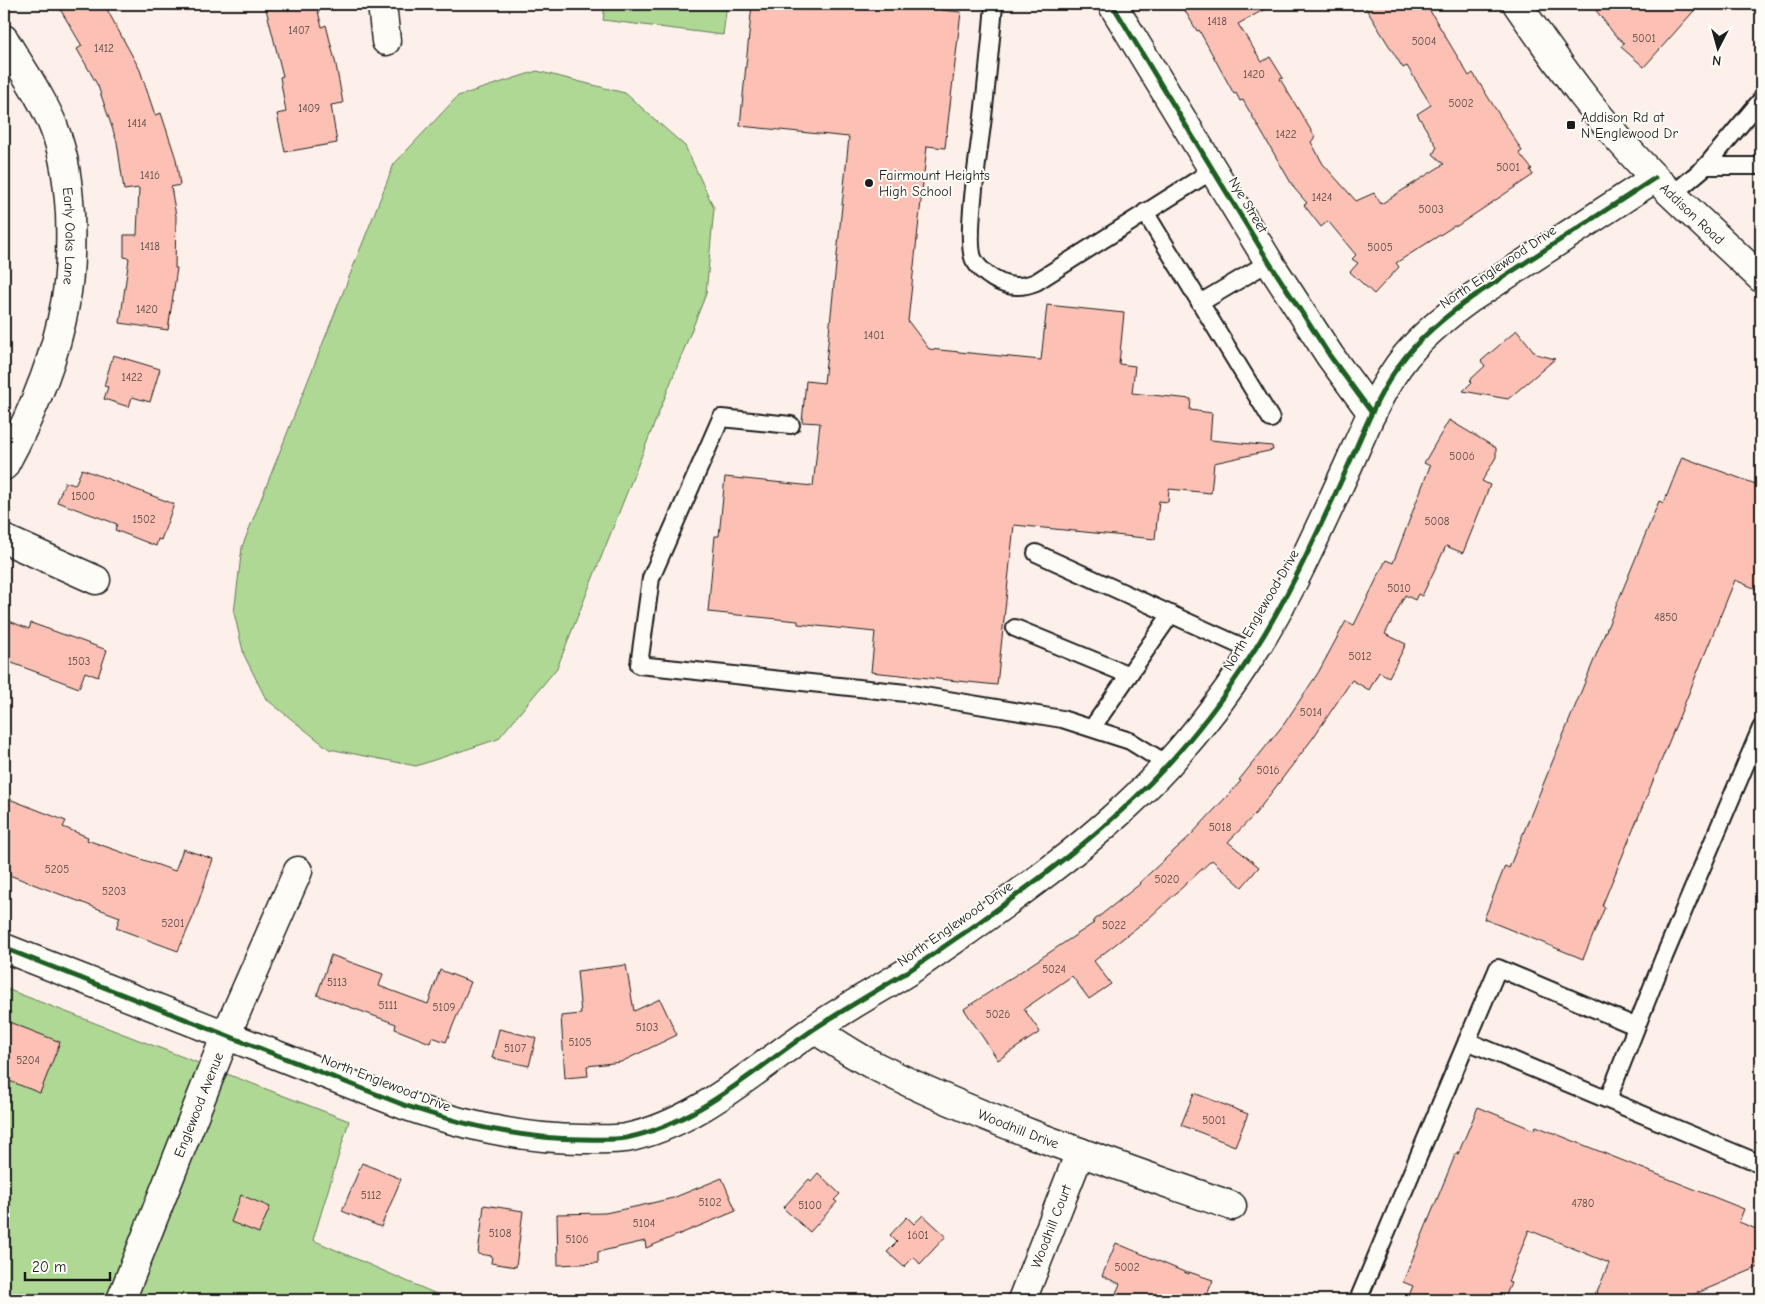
<svg xmlns="http://www.w3.org/2000/svg" width="1765" height="1304" font-family="'Comic Neue',sans-serif">
  <rect width="100%" height="100%" fill="#fdf0ea"/>
  <filter id="ink" filterUnits="userSpaceOnUse"><feTurbulence type="fractalNoise" baseFrequency=".02" numOctaves="2"/><feDisplacementMap in="SourceGraphic" scale="10" xChannelSelector="R" yChannelSelector="G"/><feConvolveMatrix kernelMatrix="1 2 1 2 8 2 1 2 1" color-interpolation-filters="sRGB"/></filter>
  <g filter="url(#ink)">
    <!-- green -->
    <g fill="#afd895" stroke="#667a58">
      <polygon points="605,4 727,4 723,35 603,20"/>
      <polygon points="537,71 625,93 685,146 714,208 706,294 557,668 498,739 416,766 329,749 266,699 244,655 234,613 242,547 394,164 458,96"/>
      <polygon points="4,988 349,1121 313,1240 450,1300 4,1300"/>
    </g>
    <!-- building -->
    <g fill="#fcc1b4" stroke="#1c1c1c">
      <polygon points="57,4 104,4 140,70 155,115 161,113 176,159 180,185 171,187 176,216 175,268 177,268 168,330 120,323 129,258 124,257 124,235 137,235 139,188 124,190 117,142 98,86 77,49 82,46"/>
      <polygon points="287,4 316,4 322,27 326,25 336,65 343,103 331,105 337,143 285,152 277,114 286,112 280,77 283,76 266,9"/>
      <polygon points="752,4 942,4 941,10 961,12 945,148 927,146 908,321 929,349 1041,360 1047,305 1124,313 1119,364 1135,366 1132,393 1191,399 1190,410 1212,413 1210,440 1272,446 1273,450 1214,463 1211,493 1169,489 1168,502 1159,501 1155,539 1014,525 997,685 871,672 875,632 798,624 798,621 708,612 715,536 719,536 725,477 813,486 820,423 802,422 806,381 824,383 849,137 740,126"/>
      <polygon points="1181,4 1274,4 1238,24 1262,62 1270,57 1283,78 1280,79 1315,137 1311,142 1323,164 1356,201 1374,193 1381,204 1444,164 1433,154 1437,147 1417,114 1431,105 1407,66 1403,68 1363,4 1426,4 1469,76 1473,73 1522,151 1519,153 1532,169 1530,170 1533,175 1457,226 1454,226 1396,263 1399,267 1374,294 1350,272 1358,263 1352,259 1356,255 1328,221 1321,227 1304,205 1307,203 1294,188 1244,102 1243,100 1240,101 1236,93 1234,94 1199,30 1197,31"/>
      <polygon points="1591,4 1700,4 1644,67 1621,47 1624,43 1615,35"/>
      <polygon points="1517,330 1536,354 1555,359 1508,399 1463,391 1472,382 1470,380 1485,366 1481,361"/>
      <polygon points="113,355 160,369 150,402 132,397 129,407 104,399 108,387 104,386"/>
      <polygon points="1449,420 1496,448 1496,457 1482,481 1490,485 1463,553 1446,546 1422,596 1418,594 1415,600 1405,595 1385,634 1406,644 1389,677 1379,672 1369,690 1352,680 1313,738 1256,813 1228,842 1259,867 1242,887 1212,860 1149,918 1094,961 1111,984 1089,999 1072,976 1024,1009 1040,1032 998,1060 964,1009 1094,923 1092,922 1140,884 1139,883 1190,836 1241,781 1239,780 1284,724 1318,673 1346,621 1354,625 1386,560 1393,563 1430,466 1424,463"/>
      <polygon points="1682,457 1761,486 1761,591 1735,580 1602,906 1605,907 1583,959 1484,919 1505,866 1509,868 1659,501 1664,503"/>
      <polygon points="82,469 174,504 161,540 158,539 156,546 115,530 117,524 57,502 65,482 75,485"/>
      <polygon points="4,619 29,629 31,623 107,650 98,677 85,672 79,688 4,660"/>
      <polygon points="4,797 66,821 63,827 88,837 87,840 175,871 183,849 213,859 194,915 178,951 116,928 120,917 4,873"/>
      <polygon points="331,955 383,974 379,986 428,1004 440,970 471,982 446,1042 432,1037 430,1043 395,1029 396,1024 317,995"/>
      <polygon points="626,965 634,1011 660,999 677,1035 621,1062 587,1066 588,1076 565,1078 561,1016 581,1014 577,971"/>
      <polygon points="4,1020 60,1042 40,1093 4,1079"/>
      <polygon points="499,1029 536,1038 529,1066 492,1058"/>
      <polygon points="1194,1093 1248,1114 1235,1146 1181,1125"/>
      <polygon points="1478,1107 1534,1130 1536,1126 1744,1209 1739,1222 1761,1231 1761,1266 1681,1300 1594,1300 1609,1263 1529,1230 1508,1282 1511,1283 1504,1300 1407,1300 1413,1286 1403,1282 1456,1153 1458,1154"/>
      <polygon points="362,1163 401,1179 381,1227 342,1211"/>
      <polygon points="818,1173 840,1194 834,1200 837,1202 810,1232 783,1208 809,1179 811,1181"/>
      <polygon points="722,1178 736,1211 646,1248 645,1241 598,1252 598,1263 558,1265 557,1214 605,1213 639,1206 673,1198"/>
      <polygon points="241,1195 270,1207 259,1233 231,1222"/>
      <polygon points="484,1205 523,1211 516,1267 491,1263 492,1256 478,1254"/>
      <polygon points="923,1215 946,1236 920,1264 914,1257 904,1267 887,1252 897,1242 890,1235 907,1217 914,1224"/>
      <polygon points="1116,1243 1189,1274 1189,1272 1213,1280 1205,1300 1133,1300 1116,1293 1120,1284 1102,1276"/>
    </g>
    <g fill="none" stroke-linecap="round" stroke-linejoin="round">
      <defs>
        <g id="lane">
          <path d="M994,4C991,42 987,79 983,117C980,144 964,240 974,260C982,274 1002,287 1018,286C1024,286 1031,284 1036,282L1213,170"/>
          <polyline points="1706,166 1761,100"/>
          <polyline points="1673,194 1706,166 1761,166"/>
          <polyline points="1145,212 1271,419"/>
          <polyline points="1200,303 1269,262"/>
          <polyline points="791,425 721,418 651,578 639,665 906,693 1062,719 1130,741 1167,764"/>
          <polyline points="1036,553 1254,652"/>
          <polyline points="1015,628 1129,675"/>
          <polyline points="1092,728 1171,614"/>
          <polyline points="1635,1026 1498,968 1467,1041 1761,1164"/>
          <polyline points="1608,1099 1664,957 1761,728"/>
          <polyline points="1358,1300 1467,1041"/>
        </g>
        <g id="street">
          <polyline points="382,4 386,41"/>
          <polyline points="1112,4 1269,262 1330,356 1372,413"/>
          <path id="s1" d="M4,39C21,68 42,97 54,128C65,156 68,184 70,213C71,243 71,274 65,304C55,361 31,416 4,466"/>
          <polyline points="4,539 96,580"/>
          <path d="M4,948L404,1105C462,1125 521,1139 582,1139C597,1139 612,1140 626,1138C697,1124 756,1068 814,1029C844,1009 876,991 907,972C927,959 947,944 967,931C1020,893 1074,854 1122,810C1172,765 1216,710 1252,654C1290,595 1319,529 1348,466C1365,428 1380,388 1406,356C1425,333 1446,316 1471,298L1655,178"/>
          <path id="s2" d="M814,1029C835,1042 856,1057 879,1068C992,1124 1113,1164 1232,1206"/>
          <path id="s3" d="M121,1300L226,1035L298,871"/>
          <path id="s4" d="M1022,1300L1080,1152"/>
        </g>
        <g id="secondary">
          <path id="s5" d="M1517,4C1559,65 1603,127 1656,179C1690,212 1726,245 1761,278"/>
        </g>
      </defs>
      <!-- lane casing -->
      <use href="#lane" stroke="#1c1c1c" stroke-width="20"/>
      <!-- street casing -->
      <use href="#street" stroke="#1c1c1c" stroke-width="31"/>
      <!-- secondary casing -->
      <use href="#secondary" stroke="#1c1c1c" stroke-width="31"/>
      <!-- lane -->
      <use href="#lane" stroke="#fdfcf7" stroke-width="16"/>
      <!-- street -->
      <use href="#street" stroke="#fdfcf7" stroke-width="28"/>
      <!-- secondary -->
      <use href="#secondary" stroke="#fdfcf7" stroke-width="28"/>
      <defs>
        <g id="cycleway">
          <polyline points="1112,4 1269,262 1330,356 1372,413"/>
          <path d="M4,948L404,1105C462,1125 521,1139 582,1139C597,1139 612,1140 626,1138C697,1124 756,1068 814,1029C844,1009 876,991 907,972C927,959 947,944 967,931C1020,893 1074,854 1122,810C1172,765 1216,710 1252,654C1290,595 1319,529 1348,466C1365,428 1380,388 1406,356C1425,333 1446,316 1471,298L1655,178"/>
        </g>
      </defs>
      <!-- cycleway casing -->
      <use href="#cycleway" stroke="#fdfcf7" stroke-width="8"/>
      <!-- cycleway -->
      <use href="#cycleway" stroke="#1b5e20" stroke-width="5"/>
    </g>
  </g>
  <!-- markers -->
  <g fill="#1c1c1c" stroke="#fdfcf7" stroke-width="2">
    <rect x="1566" y="120" width="10" height="10" rx="2.5"/>
    <circle cx="869" cy="183" r="5"/>
  </g>
  <g text-anchor="middle" dominant-baseline="central" stroke-width="4" stroke-linejoin="round" paint-order="stroke">
    <!-- number labels -->
    <g font-size="11" fill="#544542">
      <text x="1217" y="21">1418</text>
      <text x="299" y="30">1407</text>
      <text x="1644" y="38">5001</text>
      <text x="1424" y="41">5004</text>
      <text x="104" y="48">1412</text>
      <text x="1254" y="74">1420</text>
      <text x="1461" y="103">5002</text>
      <text x="309" y="108">1409</text>
      <text x="137" y="123">1414</text>
      <text x="1286" y="134">1422</text>
      <text x="1508" y="167">5001</text>
      <text x="150" y="175">1416</text>
      <text x="1322" y="197">1424</text>
      <text x="1431" y="209">5003</text>
      <text x="150" y="246">1418</text>
      <text x="1380" y="247">5005</text>
      <text x="147" y="309">1420</text>
      <text x="874" y="335">1401</text>
      <text x="132" y="377">1422</text>
      <text x="1462" y="456">5006</text>
      <text x="83" y="496">1500</text>
      <text x="144" y="519">1502</text>
      <text x="1437" y="521">5008</text>
      <text x="1399" y="588">5010</text>
      <text x="1666" y="617">4850</text>
      <text x="1360" y="656">5012</text>
      <text x="79" y="661">1503</text>
      <text x="1311" y="712">5014</text>
      <text x="1268" y="770">5016</text>
      <text x="1220" y="827">5018</text>
      <text x="57" y="869">5205</text>
      <text x="1167" y="879">5020</text>
      <text x="114" y="891">5203</text>
      <text x="173" y="923">5201</text>
      <text x="1114" y="925">5022</text>
      <text x="1054" y="969">5024</text>
      <text x="337" y="982">5113</text>
      <text x="388" y="1005">5111</text>
      <text x="444" y="1007">5109</text>
      <text x="998" y="1014">5026</text>
      <text x="647" y="1027">5103</text>
      <text x="580" y="1042">5105</text>
      <text x="515" y="1048">5107</text>
      <text x="28" y="1060">5204</text>
      <text x="1214" y="1120">5001</text>
      <text x="371" y="1195">5112</text>
      <text x="710" y="1202">5102</text>
      <text x="1583" y="1203">4780</text>
      <text x="810" y="1205">5100</text>
      <text x="644" y="1223">5104</text>
      <text x="500" y="1233">5108</text>
      <text x="918" y="1235">1601</text>
      <text x="577" y="1239">5106</text>
      <text x="1127" y="1267">5002</text>
    </g>
    <!-- poi labels -->
    <g font-size="14" fill="#1c1c1c" stroke="#fdfcf7" text-anchor="start">
      <text x="1581" y="117">Addison Rd at<tspan x="1581" dy="16">N Englewood Dr</tspan></text>
      <text x="879" y="175">Fairmount Heights<tspan x="879" dy="16">High School</tspan></text>
    </g>
    <!-- street labels -->
    <g font-size="14" fill="#1c1c1c" stroke="#fdfcf7">
      <text transform="translate(1248 205) rotate(59)">Nye Street</text>
      <text stroke="none"><textPath href="#s5" startOffset="274">Addison Road</textPath></text>
      <text stroke="none"><textPath href="#s1" startOffset="212">Early Oaks Lane</textPath></text>
      <text transform="translate(1498 267) rotate(-34)">North Englewood Drive</text>
      <text transform="translate(1261 610) rotate(-60)">North Englewood Drive</text>
      <text transform="translate(955 924) rotate(-35)">North Englewood Drive</text>
      <text transform="translate(386 1083) rotate(21)">North Englewood Drive</text>
      <text stroke="none"><textPath href="#s3" startOffset="210">Englewood Avenue</textPath></text>
      <text stroke="none"><textPath href="#s2" startOffset="228">Woodhill Drive</textPath></text>
      <text stroke="none"><textPath href="#s4" startOffset="79">Woodhill Court</textPath></text>
    </g>
  </g>
  <!-- margin -->
  <rect width="1765" height="1304" fill="none" stroke="#fdfcf7" stroke-width="20"/>
  <rect x="10" y="10" width="1745" height="1284" fill="none" stroke="#1c1c1c" stroke-width="2" filter="url(#ink)"/>
  <!-- north arrow -->
  <g transform="translate(1718 48) rotate(186)" stroke="#fdfcf7" stroke-width="4" paint-order="stroke">
  <path d="M0-4L9 19L0 12L-9 19Z" fill="#1c1c1c"/>
  <text y="-8" font-size="14" font-weight="bold" text-anchor="middle" fill="#1c1c1c">N</text>
  </g>
  <!-- scale -->
  <path d="M25 1272v8h85v-8" fill="none" stroke="#1c1c1c" stroke-width="2.5"/>
  <text x="32" y="1272" font-size="15" fill="#1c1c1c" stroke="#fdfcf7" stroke-width="4" paint-order="stroke">20 m</text>
</svg>
